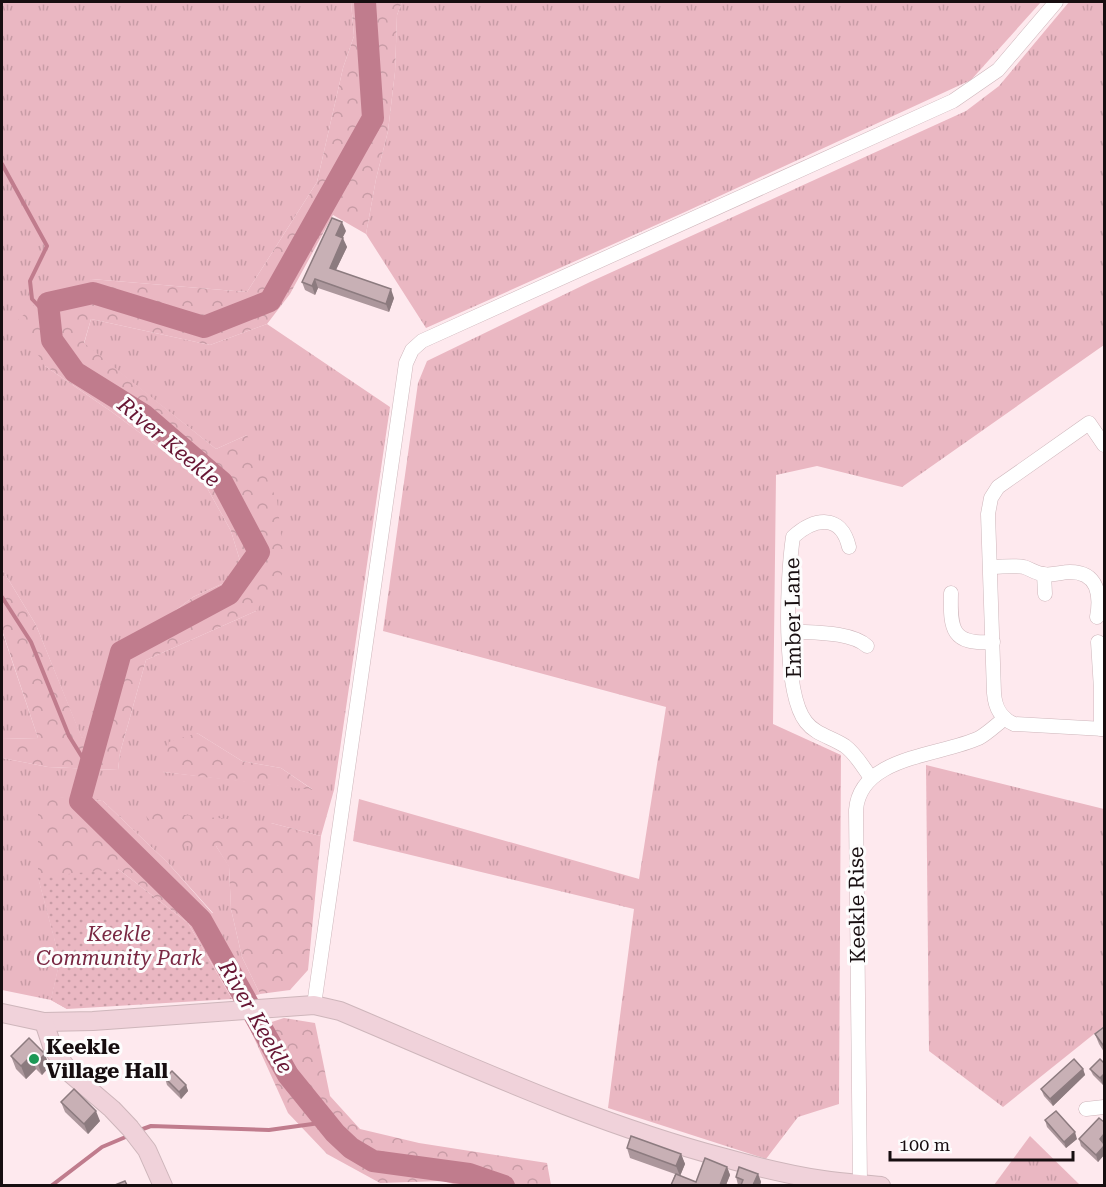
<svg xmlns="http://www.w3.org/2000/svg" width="1106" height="1187" font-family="'Roboto Serif',serif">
  <defs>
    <pattern id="grass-tufts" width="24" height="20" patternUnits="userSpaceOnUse" patternTransform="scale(1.5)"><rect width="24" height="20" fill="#eab7c2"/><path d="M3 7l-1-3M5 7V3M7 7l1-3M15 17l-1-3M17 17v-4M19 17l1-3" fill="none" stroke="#c89ca6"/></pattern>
    <pattern id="forest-crowns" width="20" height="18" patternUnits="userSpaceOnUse" patternTransform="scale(1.5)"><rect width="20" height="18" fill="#eab7c2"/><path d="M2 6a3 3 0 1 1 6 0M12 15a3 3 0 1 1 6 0" fill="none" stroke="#c89ca6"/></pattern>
    <pattern id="park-dots" width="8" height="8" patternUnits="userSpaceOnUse" patternTransform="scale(1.5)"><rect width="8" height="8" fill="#eab7c2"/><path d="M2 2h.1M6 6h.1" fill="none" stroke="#c89ca6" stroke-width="1.8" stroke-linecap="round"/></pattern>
  </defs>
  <rect width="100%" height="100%" fill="#fee9ee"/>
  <!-- grass -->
  <g fill="url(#grass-tufts)" fill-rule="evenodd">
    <polygon points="2,2 351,2 354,36 343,68 317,182 247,292 91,279 45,366 112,412 183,465 206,486 231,531 244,574 193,597 121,652 82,739 36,625 2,569"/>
    <polygon points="402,2 1041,2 971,80 685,212 426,328 366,234 376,179 388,131 395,72 397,15"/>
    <polygon points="1069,2 1104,2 1104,345 902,487 817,466 776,475 773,724 841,755 839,1104 798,1117 766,1159 608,1108 634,909 353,841 359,799 639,879 666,707 383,631 418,383 427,361 590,282 966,111 999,86"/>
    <path d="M91,319L210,345L267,324L390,407L334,790L321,836L271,823L174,846H216L229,866L231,909L242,957L260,994L234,1002L188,923L213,913L168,863L103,801L38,796V877L60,960L51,1000L2,990V758L48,767L118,770L120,753L146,660L256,611L247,435L216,449L84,344ZM197,733L242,761L281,768L312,789L163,772Z"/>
    <polygon points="2,630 3,634 38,738 2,739"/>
    <polygon points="926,765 1104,809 1104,1026 1003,1107 929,1051"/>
    <polygon points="1030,1136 1080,1185 994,1185"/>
  </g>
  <!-- forest -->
  <g fill="url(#forest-crowns)">
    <polygon points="351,2 402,2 397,15 395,72 388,131 376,179 366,234 333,215 290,294 267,324 210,345 91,319 84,343 216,449 247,435 277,500 285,570 256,611 146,660 120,753 118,770 48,767 2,758 2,739 38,738 2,630 2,569 36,625 82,738 121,652 193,597 244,574 231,531 206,486 183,465 112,412 45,366 17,321 46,294 91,279 247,292 317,182 343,68 354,36"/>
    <polygon points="197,733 242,761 281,768 313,790 163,772 169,742"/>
    <polygon points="38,795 103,801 168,863 213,914 188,923 118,869 67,1009 51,1000 60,960 38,877"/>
    <polygon points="142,811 271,823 321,836 308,970 290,990 260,994 242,957 231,909 229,867 216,846 174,846 163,837"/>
    <polygon points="284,1018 315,1023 330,1096 360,1129 419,1143 547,1163 551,1185 459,1186 444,1181 380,1183 327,1154 288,1113 250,1029"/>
  </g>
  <!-- park -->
  <polygon fill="url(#park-dots)" points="118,869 188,923 232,999 67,1009 51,1000 60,960 38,877"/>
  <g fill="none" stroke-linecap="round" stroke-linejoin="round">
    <!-- stream -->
    <g stroke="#c07c8d" stroke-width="4">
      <polyline points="2,164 47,246 30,281 32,299 49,317"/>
      <polyline points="2,597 31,642 69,736 89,768"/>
      <polyline points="140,1130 151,1126 269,1130 327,1122"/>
      <polyline points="51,1186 102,1147 128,1136"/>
    </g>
    <!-- river -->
    <polyline stroke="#c07c8d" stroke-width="22" points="365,2 373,118 270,301 204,327 93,293 48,303 52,340 75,372 144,415 222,482 259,552 229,594 121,652 80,801 201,920 288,1075 335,1133 351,1148 373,1161 469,1174 504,1186"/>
    <defs>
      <g id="street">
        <path d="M1104,445L1089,423L998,487L991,498L988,514L994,693C995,707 1000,718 1014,724L1104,729"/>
        <path d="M849,547C841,513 814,518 793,537C787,576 782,692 806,722C816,735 832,737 845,746C856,754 863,767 871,778"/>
        <path d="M991,567C1002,567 1014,565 1024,567C1030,569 1036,573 1042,574C1052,576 1061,572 1070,572C1098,572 1101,595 1097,617"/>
        <polyline points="1044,574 1045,594"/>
        <path d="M951,593C950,630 952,645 993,642"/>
        <path d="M789,631C811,633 850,631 867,646"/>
        <polyline points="1098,642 1101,689 1101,729"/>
        <polyline points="314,1005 406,363 412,350 422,341 953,101 998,70 1056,2"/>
        <polyline points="1086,1109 1104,1107"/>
        <path d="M860,1183L856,810C860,756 940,756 979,738C988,733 996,725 1005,718"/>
      </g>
      <g id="secondary">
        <path d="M2,1013L44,1022L93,1021L314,1005L340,1011C466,1064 592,1123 725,1158C757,1167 790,1175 823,1180C842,1183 862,1184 881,1186"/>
        <polyline points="44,1022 53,1049 71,1074 112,1109 130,1128 147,1150 163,1186"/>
      </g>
    </defs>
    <!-- street casing -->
    <use href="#street" stroke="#ceb6bb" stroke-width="15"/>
    <!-- secondary casing -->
    <use href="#secondary" stroke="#ceb6bb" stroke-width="20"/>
    <!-- street -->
    <use href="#street" stroke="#fff" stroke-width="14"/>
    <!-- secondary -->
    <use href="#secondary" stroke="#f0d2da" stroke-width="18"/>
  </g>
  <!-- wall -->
  <g fill="#ac979c">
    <polygon points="346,231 342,238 347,247 336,270 394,298 389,312 318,288 315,295 305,290 302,282"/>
    <polygon points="1104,1027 1104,1052 1099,1044 1095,1034"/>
    <polygon points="45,1054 49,1067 42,1075 36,1069 26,1079 16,1069 11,1056"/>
    <polygon points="1104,1063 1103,1085 1093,1075 1090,1069"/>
    <polygon points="1083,1069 1085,1075 1053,1106 1044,1096 1041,1089"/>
    <polygon points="165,1078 186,1085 188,1091 181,1099 167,1085"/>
    <polygon points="61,1102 100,1121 88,1134 65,1112"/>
    <polygon points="1045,1120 1077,1139 1066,1148 1047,1127"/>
    <polygon points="1104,1122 1104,1155 1098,1162 1081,1146 1079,1139"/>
    <polygon points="627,1148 681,1154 685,1164 680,1176 696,1182 727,1167 730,1175 726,1185 671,1185 675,1174 630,1158"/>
    <polygon points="758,1174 761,1182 760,1185 738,1185 736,1177"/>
  </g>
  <!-- shaded-wall -->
  <g fill="#8c7b7f">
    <polygon points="342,222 346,231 340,243 336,235"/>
    <polygon points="343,238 347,247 333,276 330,268"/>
    <polygon points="315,279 318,288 315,295 312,286"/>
    <polygon points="391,289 394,298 389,312 386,304"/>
    <polygon points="45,1054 49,1067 42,1075 37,1062"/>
    <polygon points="31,1056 36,1069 26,1079 21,1066"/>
    <polygon points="1083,1069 1085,1075 1053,1106 1050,1099"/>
    <polygon points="1104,1074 1104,1083 1103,1085 1100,1078"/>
    <polygon points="186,1085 188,1091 181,1099 179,1092"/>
    <polygon points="96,1111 100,1121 88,1134 84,1124"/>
    <polygon points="1075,1132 1077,1139 1066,1148 1064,1142"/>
    <polygon points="1104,1134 1104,1143 1102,1146 1100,1139"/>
    <polygon points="1104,1146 1104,1155 1098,1162 1096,1155"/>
    <polygon points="681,1154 685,1164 680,1176 676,1166"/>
    <polygon points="727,1167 730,1175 726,1185 720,1185"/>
    <polygon points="758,1174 761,1182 760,1185 753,1185"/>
  </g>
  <!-- building -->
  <g fill="#c8b0b5" stroke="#8c7b7f" stroke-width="1.5">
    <polygon points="332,218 342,222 336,235 343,238 330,268 391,289 386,304 315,279 312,286 302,282"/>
    <polygon points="1104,1027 1104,1044 1103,1045 1095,1034"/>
    <polygon points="29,1038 45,1054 37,1062 31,1056 21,1066 11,1056"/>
    <polygon points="1074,1059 1083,1069 1050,1099 1041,1089"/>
    <polygon points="1100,1059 1104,1063 1104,1074 1100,1078 1090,1069"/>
    <polygon points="172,1071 186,1085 179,1092 165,1078"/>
    <polygon points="74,1089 96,1111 84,1124 61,1102"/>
    <polygon points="1056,1111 1075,1132 1064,1142 1045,1120"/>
    <polygon points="1099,1118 1104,1122 1104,1134 1100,1139 1104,1144 1104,1146 1096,1155 1079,1139"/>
    <polygon points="631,1136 681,1154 676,1166 627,1148"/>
    <polygon points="705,1158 727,1167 720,1185 671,1185 676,1174 696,1182"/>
    <polygon points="739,1167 758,1174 753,1185 741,1185 743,1180 736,1177"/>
    <polygon points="125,1181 127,1185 115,1185"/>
  </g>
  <!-- markers -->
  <circle fill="#1c9856" stroke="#fdfdfd" stroke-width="2" cx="34" cy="1059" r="6"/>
  <g text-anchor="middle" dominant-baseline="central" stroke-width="6" stroke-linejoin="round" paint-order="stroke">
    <!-- street labels -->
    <g font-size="21" fill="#170e10" stroke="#fdfdfd">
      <text transform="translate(793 618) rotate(-91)">Ember Lane</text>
      <text transform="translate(857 905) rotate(-91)">Keekle Rise</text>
    </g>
    <!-- park labels -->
    <g font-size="21" font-style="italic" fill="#792843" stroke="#fdfdfd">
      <text x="119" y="934">Keekle<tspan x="119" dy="24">Community Park</tspan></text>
    </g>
    <!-- poi labels -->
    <g font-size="21" font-weight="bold" fill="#170e10" stroke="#fdfdfd" text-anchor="start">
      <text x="46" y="1047">Keekle<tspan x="46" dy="24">Village Hall</tspan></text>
    </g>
    <!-- water labels -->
    <g font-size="22" font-style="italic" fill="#671533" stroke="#fdfdfd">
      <text transform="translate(169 442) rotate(40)">River Keekle</text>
      <text transform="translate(256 1017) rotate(60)">River Keekle</text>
    </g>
  </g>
  <!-- border -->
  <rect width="1106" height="1187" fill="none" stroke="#170e10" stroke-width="6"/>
  <!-- scale -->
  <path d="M890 1151v9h183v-9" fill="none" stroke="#170e10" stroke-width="3"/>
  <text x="899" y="1151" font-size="18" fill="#170e10" stroke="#fdfdfd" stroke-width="4.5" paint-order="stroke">100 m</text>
</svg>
